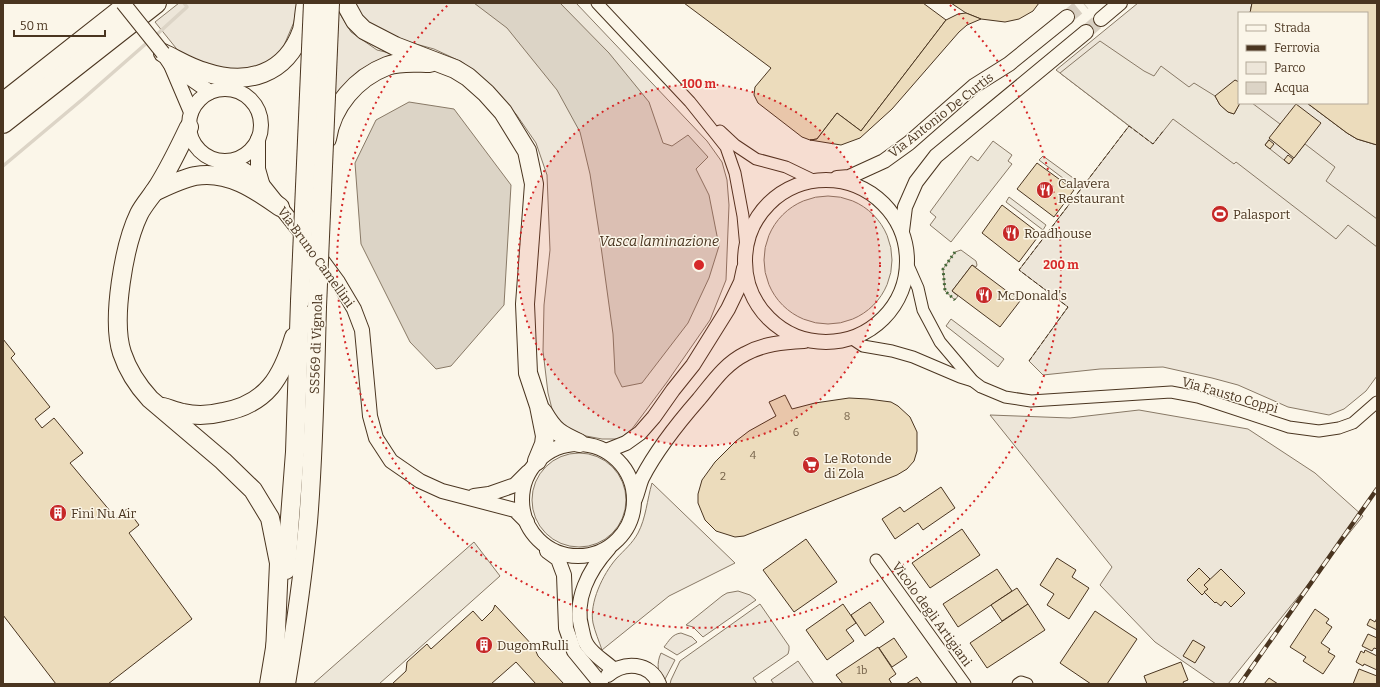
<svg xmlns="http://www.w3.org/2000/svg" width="1380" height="687" font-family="Bitter,serif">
  <rect width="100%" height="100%" fill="#fbf6e9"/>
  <!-- green -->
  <g fill="#ede6d9" stroke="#887966" fill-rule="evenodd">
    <polygon points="179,3 297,3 294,22 282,50 260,68 240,75 184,58 155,22"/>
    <polygon points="352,3 576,3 707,141 722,162 727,180 729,205 726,280 710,320 667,382 632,429 619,439 602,439 586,436 570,429 559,422 552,409 548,393 543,351 544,305 550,250 547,175 536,143 516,114 485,81 462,62 434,49 405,41 363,20"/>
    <path d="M1138,3H1377V376L1366,391L1344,409L1329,415L1288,407L1238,385L1212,378L1163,367L1100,369L1043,375L1029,361L1068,307L1019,270L1129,126L1056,70ZM1239,13H1367V103H1239Z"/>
    <polygon points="337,9 351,32 377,50 410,58 335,102"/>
    <circle cx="828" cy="260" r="64"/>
    <polygon points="1139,410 1248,429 1315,473 1363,516 1228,684 1216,684 1155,642 1100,585 1112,567 990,415 1070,418"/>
    <circle cx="579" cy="500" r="47"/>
    <path d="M652,483L735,563L669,596L602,650C599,641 595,632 593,623C589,603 603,574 616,559C624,550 632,544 638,533C646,518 647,500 652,483Z"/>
    <polygon points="738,591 750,595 756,600 703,637 693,627 686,625 722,596 727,593"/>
    <path d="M681,633L692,637L697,642L677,655L664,647C669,641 672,634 681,633Z"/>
    <path d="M661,653L675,660L663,683C658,672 656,664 661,653Z"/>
    <polygon points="798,661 814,684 774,684 771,680"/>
  </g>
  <!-- parking -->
  <g fill="#ede7d9" stroke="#887966">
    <polygon points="1100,41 1144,71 1154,76 1161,66 1189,87 1194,83 1215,96 1220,105 1228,112 1234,114 1240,103 1252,103 1280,124 1265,145 1289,164 1305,144 1335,167 1326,181 1377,219 1377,247 1348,225 1336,239 1236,162 1234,164 1173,119 1153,144 1060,73"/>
    <polygon points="993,141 1012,155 1008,161 1012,164 951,242 930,225 936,217 930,212 971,156 978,161"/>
    <polygon points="1043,156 1080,183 1076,188 1039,160"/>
    <polygon points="1009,197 1046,225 1043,230 1006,202"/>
    <polygon points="961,250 976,261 977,265 976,267 972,265 952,291 958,296 955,300 945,291 943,269 955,252"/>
    <polygon points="951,319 1004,359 998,367 946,326"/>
    <polygon points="474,542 500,576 379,684 313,684"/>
    <polygon points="760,604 789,646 789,650 788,654 753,678 757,684 670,684 671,680 680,661"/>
  </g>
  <!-- water -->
  <g fill="#dcd4c6" stroke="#887966">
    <polygon points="474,3 560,3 609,53 649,102 663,143 672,146 688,135 708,157 696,169 709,195 719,246 709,278 688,323 642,383 622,387 615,373 613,334 599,232 590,174 580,132 557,90 507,28"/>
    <polygon points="409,102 454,109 511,185 504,305 451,366 436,369 410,342 361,244 355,163 376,120"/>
  </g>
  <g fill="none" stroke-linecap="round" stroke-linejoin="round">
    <!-- stream -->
    <g stroke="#dcd4c6" stroke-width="3.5">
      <polyline points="154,37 187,7 184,3"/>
      <polyline points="3,166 84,98 149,41"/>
    </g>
  </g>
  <!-- building -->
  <g fill="#ecdcbc" stroke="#4a3520">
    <polygon points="684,3 923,3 946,20 861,131 837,113 817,139 810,140 802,137 758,103 754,95 755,87 771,68"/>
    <polygon points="951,3 1039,3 1033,11 1019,19 1005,22 981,19 966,13"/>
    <polygon points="1252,3 1377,3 1377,145 1357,139 1347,133 1307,103 1367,103 1367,13 1250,13"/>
    <polygon points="1252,3 1377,3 1377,145 1357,139 1347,133 1307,103 1367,103 1367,13 1250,13"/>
    <polygon points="966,13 981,19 967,25 959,32 892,109 860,138 841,145 810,140 817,139 837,113 861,131 946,20 958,14"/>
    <polygon points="1235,80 1239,82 1239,103 1240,103 1234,114 1228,112 1220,105 1215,96"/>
    <polygon points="1296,104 1321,123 1294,158 1269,138"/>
    <polygon points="1269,140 1274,144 1270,149 1265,145"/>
    <polygon points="1288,155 1293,159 1289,164 1284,160"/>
    <polygon points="1037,163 1074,190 1054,217 1017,189"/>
    <polygon points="1002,205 1040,234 1019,262 982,233"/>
    <polygon points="972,265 1020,301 1000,327 952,291"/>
    <polygon points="3,339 15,354 11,358 50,407 35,419 42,428 54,418 83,453 70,463 116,518 127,509 139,525 129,533 192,619 108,684 56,684 3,615"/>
    <polygon points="785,395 792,409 815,403 849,398 868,399 891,402 898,406 910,417 917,432 917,451 914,461 907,469 897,475 744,536 735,537 716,531 705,520 698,503 698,494 702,480 715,462 736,441 749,431 776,416 769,402"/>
    <polygon points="941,487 955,508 923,530 918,523 895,539 882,519 900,507 904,512"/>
    <polygon points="962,529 980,555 930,588 912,563"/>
    <polygon points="806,539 837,582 794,612 763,570"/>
    <polygon points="1057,558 1076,570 1072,577 1089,588 1069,619 1047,605 1054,594 1040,585"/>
    <polygon points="1199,568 1210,579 1204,585 1208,589 1202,595 1187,580"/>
    <polygon points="997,569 1012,591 958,627 943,604"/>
    <polygon points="1221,569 1245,593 1231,607 1225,601 1221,606 1216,602 1215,603 1204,592 1208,589 1204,585"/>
    <polygon points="1017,588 1028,604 1002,621 991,605"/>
    <polygon points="870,602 884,622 865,636 851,615"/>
    <polygon points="843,604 856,623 846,630 854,641 827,660 806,630"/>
    <polygon points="1028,604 1045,630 987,668 970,643"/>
    <polygon points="495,605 534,647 538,656 564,684 536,684 516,662 491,684 392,684 406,671 407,662 427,644 431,649 473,611 482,621 493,610"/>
    <polygon points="1315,609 1329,619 1326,623 1332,627 1321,643 1330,649 1328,652 1335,656 1323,674 1303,661 1306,657 1290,647"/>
    <polygon points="1095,611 1137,639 1107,684 1091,684 1060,663"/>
    <polygon points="1377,618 1377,630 1367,625 1370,619 1375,622"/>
    <polygon points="1368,634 1377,638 1377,649 1374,648 1372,651 1362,646"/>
    <polygon points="894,638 907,657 892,667 879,648"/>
    <polygon points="1193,640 1205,647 1195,663 1183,656"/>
    <polygon points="878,647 896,674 889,679 892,684 843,684 836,675"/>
    <polygon points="1365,650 1377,656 1377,670 1364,664 1363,666 1356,662 1361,651 1364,653"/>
    <polygon points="1181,662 1188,680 1183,682 1184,684 1147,684 1144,676"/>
    <polygon points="1359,669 1377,676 1377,684 1353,684"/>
    <polygon points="917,677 922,684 906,684"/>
    <polygon points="1269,678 1278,684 1264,684"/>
  </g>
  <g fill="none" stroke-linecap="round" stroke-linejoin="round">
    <!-- tertiary-tunnel -->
    <g stroke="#d8cfc1" stroke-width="14" stroke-dasharray="14 7" stroke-linecap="butt">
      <polyline points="1067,17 1084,3"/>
      <polyline points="1086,32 1101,19"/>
    </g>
    <defs>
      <g id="minor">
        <polyline points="597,3 690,102 726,147 735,173 743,216 746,248"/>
        <polyline points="720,131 735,145 756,159 786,167 813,180"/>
        <polyline points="907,263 918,288 923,310 940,342 973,381 981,387 1005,397 1031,401 1171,392 1198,397 1289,427 1319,431 1339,428 1353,423 1377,402"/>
        <polyline points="851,338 863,346 892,351 913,357 960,377 973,381"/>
        <polyline points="876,560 965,684"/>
        <polyline points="1018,684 1021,682 1027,684"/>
      </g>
      <g id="tertiary">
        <polyline points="1101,19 1120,3"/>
        <polyline points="163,53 171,65 191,112"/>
        <polyline points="171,65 210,92"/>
        <circle cx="225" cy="125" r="36"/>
        <polyline points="258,139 258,169 262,183"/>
        <polyline points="218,161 238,166 251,174 262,184 313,248 338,282 354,309 362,330 370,416 376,438 391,461 420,481 442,491 515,510 527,522"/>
        <polyline points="837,178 849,177 884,161 909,143 974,86 1009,64 1067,17"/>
        <circle cx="826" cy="261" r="81"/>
        <polyline points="902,231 905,207 916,182 936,156 1086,32"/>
        <circle cx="578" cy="500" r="56"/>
        <polyline points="606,451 626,443 640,433 654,417 673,390 693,365 728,309 741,282 744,268"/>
        <polyline points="474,496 489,494 515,485 528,472"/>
        <path d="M635,499C638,492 639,485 642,478C657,449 678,423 699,399C713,382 725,364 745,354C763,344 783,342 804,341"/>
        <path d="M609,548C589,570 573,600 582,630C583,635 584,641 587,645C593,655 606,662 614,670"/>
        <polyline points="547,551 558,559 564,575 566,628 574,651 601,684"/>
        <path d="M608,675C624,661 650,662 659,684"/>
      </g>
      <g id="trunk">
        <polyline points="345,3 355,21 364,30 395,46 455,69 468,77 486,93 503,112 527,151 534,184 525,304 528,373 539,406 545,436 544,444 537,461"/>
        <path d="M163,53C176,59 190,68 205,72C247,86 286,75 302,30C304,22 304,12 306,3"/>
        <path d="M189,127C179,148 170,167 158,186C152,196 144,204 139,214C124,245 111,320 122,353C128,371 138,386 150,399L223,461L253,490L270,518L279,563L275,653"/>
        <path d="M327,139C332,106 356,78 387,66C400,61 417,63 430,63"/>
        <path d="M154,192C167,186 181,179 195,176C227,170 255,189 280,207"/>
        <path d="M163,407C170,409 177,412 183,413C196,416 211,415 223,412C267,404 282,377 294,337"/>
        <path d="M543,412C554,431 559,434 579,443"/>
        <polyline points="286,570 295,452 300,301"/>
        <polyline points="269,684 276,642"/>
        <path d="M286,684C295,630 303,576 308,522C314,450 315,378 317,307"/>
      </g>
      <g id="motorway">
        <polyline points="3,103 130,3"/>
        <polyline points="3,123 156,3"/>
      </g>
    </defs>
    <!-- minor casing -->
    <use href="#minor" stroke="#4a3520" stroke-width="13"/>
    <!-- tertiary casing -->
    <use href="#tertiary" stroke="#4a3520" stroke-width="16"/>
    <!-- trunk casing -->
    <use href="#trunk" stroke="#4a3520" stroke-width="20"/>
    <!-- motorway casing -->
    <use href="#motorway" stroke="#4a3520" stroke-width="22"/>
    <!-- minor -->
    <use href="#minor" stroke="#fbf6e9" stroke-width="11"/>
    <!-- tertiary -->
    <use href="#tertiary" stroke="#fbf6e9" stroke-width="14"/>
    <!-- trunk -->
    <use href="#trunk" stroke="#fbf6e9" stroke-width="18"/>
    <!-- motorway -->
    <use href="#motorway" stroke="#fbf6e9" stroke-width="20"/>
    <defs>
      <polyline id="rail" points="1240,684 1377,489"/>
    </defs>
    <!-- rail casing -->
    <use href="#rail" stroke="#4a3520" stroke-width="4.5"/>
    <!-- rail -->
    <use href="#rail" stroke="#fbf6e9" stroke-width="3" stroke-dasharray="9" stroke-linecap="butt"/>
    <defs>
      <polyline id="tertiary-bridge" points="123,3 163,53"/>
      <g id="trunk-bridge">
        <polyline points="300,301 313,3"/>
        <polyline points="317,307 330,3"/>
      </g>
    </defs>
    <!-- tertiary-bridge casing -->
    <use href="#tertiary-bridge" stroke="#4a3520" stroke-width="16" stroke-linecap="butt"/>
    <!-- trunk-bridge casing -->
    <use href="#trunk-bridge" stroke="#4a3520" stroke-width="20" stroke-linecap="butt"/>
    <!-- tertiary-bridge -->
    <use href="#tertiary-bridge" stroke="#fbf6e9" stroke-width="14"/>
    <!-- trunk-bridge -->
    <use href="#trunk-bridge" stroke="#fbf6e9" stroke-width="18"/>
    <!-- hedge -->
    <polyline stroke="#436837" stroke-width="3" stroke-dasharray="2 3" stroke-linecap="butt" points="955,252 943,269 945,291 955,300"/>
    <!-- fence -->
    <polyline stroke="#4a3520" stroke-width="1" stroke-dasharray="5 2" stroke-linecap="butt" points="1029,361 1068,307 1019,270 1129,126 1153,144 1164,130"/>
  </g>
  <!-- distance rings -->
  <circle cx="699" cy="265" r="181" fill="#d62828" fill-opacity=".12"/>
  <g fill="none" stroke="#d62828" stroke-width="2" stroke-dasharray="2 4">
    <circle cx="699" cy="265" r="181"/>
    <path d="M950 5A362 362 0 1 1 448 5"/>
  </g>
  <!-- icons -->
  <defs>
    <symbol id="restaurant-disc" viewBox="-11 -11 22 22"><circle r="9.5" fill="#c62828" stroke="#fbf6e9"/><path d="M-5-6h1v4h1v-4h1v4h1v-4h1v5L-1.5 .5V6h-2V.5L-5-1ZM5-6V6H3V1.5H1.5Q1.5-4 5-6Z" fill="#fff"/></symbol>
    <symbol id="stadium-disc" viewBox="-11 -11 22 22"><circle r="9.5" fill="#c62828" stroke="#fbf6e9"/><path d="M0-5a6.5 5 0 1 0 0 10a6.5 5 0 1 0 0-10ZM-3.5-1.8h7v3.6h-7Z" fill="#fff"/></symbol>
    <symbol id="supermarket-disc" viewBox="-11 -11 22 22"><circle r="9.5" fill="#c62828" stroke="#fbf6e9"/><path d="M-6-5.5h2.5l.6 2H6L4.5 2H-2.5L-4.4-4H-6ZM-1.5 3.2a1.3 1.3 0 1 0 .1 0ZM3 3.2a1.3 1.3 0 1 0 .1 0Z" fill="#fff"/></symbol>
    <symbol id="building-disc" viewBox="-11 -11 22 22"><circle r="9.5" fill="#c62828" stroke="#fbf6e9"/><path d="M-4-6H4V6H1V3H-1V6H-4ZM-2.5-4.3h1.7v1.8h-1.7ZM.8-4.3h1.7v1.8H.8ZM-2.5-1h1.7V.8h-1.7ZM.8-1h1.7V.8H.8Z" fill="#fff"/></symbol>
  </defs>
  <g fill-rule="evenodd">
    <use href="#restaurant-disc" x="1035" y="180" width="20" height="20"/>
    <use href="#stadium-disc" x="1210" y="204" width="20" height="20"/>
    <use href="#restaurant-disc" x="1001" y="223" width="20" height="20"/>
    <use href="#restaurant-disc" x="974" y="285" width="20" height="20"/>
    <use href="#supermarket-disc" x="801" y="455" width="20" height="20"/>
    <use href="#building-disc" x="48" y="503" width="20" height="20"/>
    <use href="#building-disc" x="474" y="635" width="20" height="20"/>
  </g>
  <g text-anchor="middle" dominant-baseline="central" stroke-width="3" stroke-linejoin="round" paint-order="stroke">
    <!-- number labels -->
    <g font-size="11" fill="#725f47">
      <text x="847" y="416">8</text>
      <text x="796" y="432">6</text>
      <text x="753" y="455">4</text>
      <text x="723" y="476">2</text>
      <text x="862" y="670">1b</text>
    </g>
    <!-- street labels -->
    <g font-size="13" fill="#4a3520" stroke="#fbf6e9">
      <text transform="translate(941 115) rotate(-38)">Via Antonio De Curtis</text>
      <text transform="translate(316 257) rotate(54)">Via Bruno Camellini</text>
      <text transform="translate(316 344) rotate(-88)">SS569 di Vignola</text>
      <text transform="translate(1230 395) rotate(16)">Via Fausto Coppi</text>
      <text transform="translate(932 614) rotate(54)">Vicolo degli Artigiani</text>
    </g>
    <!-- poi labels -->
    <g font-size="13" fill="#4a3520" stroke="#fbf6e9" text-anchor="start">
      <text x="1058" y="183">Calavera<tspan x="1058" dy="15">Restaurant</tspan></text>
      <text x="1233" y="214">Palasport</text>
      <text x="1024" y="233">Roadhouse</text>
      <text x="997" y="295">McDonald's</text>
      <text x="824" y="458">Le Rotonde<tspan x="824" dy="15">di Zola</tspan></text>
      <text x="71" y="513">Fini Nu Air</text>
      <text x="497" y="645">DugomRulli</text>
    </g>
    <!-- water labels -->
    <g font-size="14" font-style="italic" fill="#4a3520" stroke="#fbf6e9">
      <text x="659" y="241">Vasca laminazione</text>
    </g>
  </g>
  <circle cx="699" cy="265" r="6" fill="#d62828" stroke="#fbf6e9" stroke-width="2"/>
  <g font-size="12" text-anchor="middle" font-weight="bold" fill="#d62828" stroke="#fbf6e9" stroke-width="3" stroke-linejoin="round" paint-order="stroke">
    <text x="699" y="88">100 m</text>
    <text x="1061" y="269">200 m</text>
  </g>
  <!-- border -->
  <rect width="1380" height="687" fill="none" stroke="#4a3520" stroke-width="8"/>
  <!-- legend -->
  <rect x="1238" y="12" width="130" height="92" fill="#fbf6e9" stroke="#b4a999"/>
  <rect x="1246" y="25" width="20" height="6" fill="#fbf6e9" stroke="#b4a999"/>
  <text x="1274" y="32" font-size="12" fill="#4a3520">Strada</text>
  <rect x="1246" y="45" width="20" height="6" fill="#4a3520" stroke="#b4a999"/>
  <text x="1274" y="52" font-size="12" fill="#4a3520">Ferrovia</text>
  <rect x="1246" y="62" width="20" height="12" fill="#ede6d9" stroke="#b4a999"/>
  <text x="1274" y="72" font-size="12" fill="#4a3520">Parco</text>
  <rect x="1246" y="82" width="20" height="12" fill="#dcd4c6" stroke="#b4a999"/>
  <text x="1274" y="92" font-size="12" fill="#4a3520">Acqua</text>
  <!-- scale -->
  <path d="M14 30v6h91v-6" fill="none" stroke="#4a3520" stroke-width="2"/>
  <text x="20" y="30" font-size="12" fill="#4a3520" stroke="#fbf6e9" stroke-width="3" paint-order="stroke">50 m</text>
</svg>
